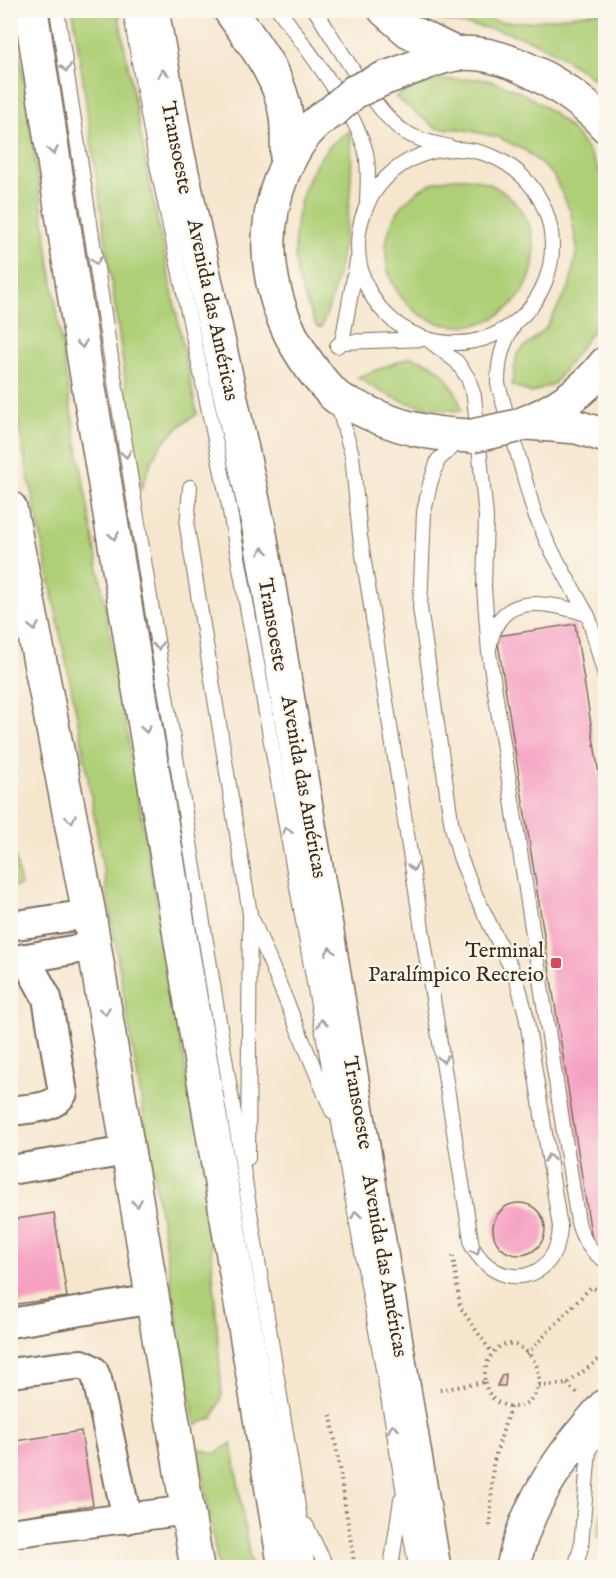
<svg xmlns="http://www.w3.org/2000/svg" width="616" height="1578" font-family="'IM FELL English',serif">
  <rect width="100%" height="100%" fill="#fbf7ec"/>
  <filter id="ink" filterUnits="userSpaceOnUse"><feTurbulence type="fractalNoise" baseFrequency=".0167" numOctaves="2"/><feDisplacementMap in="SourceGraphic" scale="12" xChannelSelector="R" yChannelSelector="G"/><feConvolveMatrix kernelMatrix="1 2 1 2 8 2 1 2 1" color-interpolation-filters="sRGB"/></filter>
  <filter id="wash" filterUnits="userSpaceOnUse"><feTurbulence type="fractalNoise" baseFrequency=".008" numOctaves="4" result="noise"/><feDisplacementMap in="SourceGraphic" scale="24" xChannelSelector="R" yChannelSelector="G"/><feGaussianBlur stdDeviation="1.35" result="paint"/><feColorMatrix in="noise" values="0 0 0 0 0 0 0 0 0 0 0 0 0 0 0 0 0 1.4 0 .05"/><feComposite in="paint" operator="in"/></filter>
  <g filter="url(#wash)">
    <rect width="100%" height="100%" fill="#f6e6ce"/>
    <!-- green -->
    <g fill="#afcf77" stroke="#757c4a" stroke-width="1.5">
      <polygon points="10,11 14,11 70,403 207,1193 222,1395 213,1418 195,1425 81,736 16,415 11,375"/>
      <path d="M73,11H118L147,169L197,414C160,438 155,450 141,490Z"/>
      <path d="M417,11H458L501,22H529L605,11V87C575,66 549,44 512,34C480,24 448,26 417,11Z"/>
      <path d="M483,79C531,90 577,124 598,169C601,174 605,180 605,186C610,221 605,272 605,309L600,321L554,384L531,393L512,385L517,354L546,328L570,285L577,248L571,213L553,175L526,151L498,137L461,129L436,128L395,97C428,77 446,79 483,79Z"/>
      <path d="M350,131C356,183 342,279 321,328L316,326C310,311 302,294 298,278C287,230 303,156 350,131Z"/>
      <circle cx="460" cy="252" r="74"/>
      <path d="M410,357C416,359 423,360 429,363C443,369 461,396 461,411C423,410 389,401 358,377Z"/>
      <polygon points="10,833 21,886 11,888 10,888"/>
      <polygon points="232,1443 251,1567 218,1567 199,1448 214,1454"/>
      <polygon points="605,1493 606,1536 605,1537 597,1537"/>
    </g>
    <g id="blocks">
      <!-- building -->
      <g fill="#f5a1c3">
        <polygon points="575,624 606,818 606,1245 593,1247 497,636"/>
        <circle cx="519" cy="1229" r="26"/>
        <polygon points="54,1213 67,1297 10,1305 10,1220"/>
        <polygon points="506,1374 505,1386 497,1386 502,1375"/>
        <polygon points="81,1431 93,1505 10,1518 10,1442"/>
      </g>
    </g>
  </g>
  <g filter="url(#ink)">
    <use href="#blocks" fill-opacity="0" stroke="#7c6c5c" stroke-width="1.5"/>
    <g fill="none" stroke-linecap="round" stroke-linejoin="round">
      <defs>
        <g id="service">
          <polyline points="57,10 106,327 308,1568"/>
          <polyline points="130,10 156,160 229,506 392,1420 416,1568"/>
          <path d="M279,10C305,47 353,107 365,149C370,167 367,187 367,205"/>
          <path d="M315,10C334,39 376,113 402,130C416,140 434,143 450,147"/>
          <circle cx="455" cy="246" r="97"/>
          <path d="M514,325C502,345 498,360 498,384L534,512L548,544L589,618L606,679"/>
          <path d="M342,342L427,339L457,362L468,378L474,396L486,517L484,587L489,653L578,1222C582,1239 590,1252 606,1261"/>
          <polyline points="337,346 342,342 357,261"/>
          <path d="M337,402L352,455L360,536L472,1246C498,1294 558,1283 560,1227L526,1015L517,980L474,892L460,857L452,827L420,608L424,512L430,484L438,460L460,441"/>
          <polyline points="190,487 187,527 250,914 248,1158"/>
          <path d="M490,645C499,589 550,603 587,614"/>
          <polyline points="253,921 332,1111"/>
          <polyline points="306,1525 327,1568"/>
          <polyline points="391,1568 401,1499"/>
          <polyline points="575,1568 581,1547 589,1449 599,1437"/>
        </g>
        <g id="minor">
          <polyline points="10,926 89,914"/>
          <polyline points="10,961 95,946"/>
          <path d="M10,1111C28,1108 54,1110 63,1093L47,998L25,958"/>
          <polyline points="10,1170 128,1151"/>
          <polyline points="10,1323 153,1299"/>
          <polyline points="10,1373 82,1364 93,1370 97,1379 127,1519"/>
          <polyline points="10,1533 188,1510"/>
        </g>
        <g id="secondary">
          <polyline points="527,423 577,427 606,436"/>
          <polyline points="10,508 89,914 197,1568"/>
          <path d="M513,1568C525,1505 564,1451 606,1405"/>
        </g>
        <g id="trunk">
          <polyline points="31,10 84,358 285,1568"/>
          <polyline points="152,10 177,150 259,528 434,1568"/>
          <path d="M230,10C252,42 281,76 286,116C288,131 287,147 287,162"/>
          <polyline points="385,10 409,31 456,54"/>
          <path d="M385,78C408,71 433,58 456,54C503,47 576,91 606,126"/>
          <path d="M333,111C307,126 295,145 283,173C251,252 276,335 334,395C340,401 350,404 358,408C396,427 429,435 472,436"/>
          <path d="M517,426C552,413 583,393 606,363"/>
        </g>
      </defs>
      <!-- service casing -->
      <use href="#service" stroke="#7c6c5c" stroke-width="16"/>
      <!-- minor casing -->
      <use href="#minor" stroke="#7c6c5c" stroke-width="32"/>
      <!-- secondary casing -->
      <use href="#secondary" stroke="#7c6c5c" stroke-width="36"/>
      <!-- trunk casing -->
      <use href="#trunk" stroke="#7c6c5c" stroke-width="36"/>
      <!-- path -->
      <g stroke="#7c6c5c" stroke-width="4" stroke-dasharray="1.5 4.5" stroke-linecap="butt">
        <polyline points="453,1256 460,1307 492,1353"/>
        <polyline points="527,1354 591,1287 606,1294"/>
        <polyline points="567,1384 578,1394"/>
        <polyline points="539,1386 567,1384 606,1354"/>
        <path d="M440,1390L485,1382C482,1361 500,1332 523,1349C546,1366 545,1398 518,1407C500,1407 488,1399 485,1382"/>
        <polyline points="331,1415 355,1568"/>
        <polyline points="490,1526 493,1464 510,1407"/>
      </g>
      <!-- service -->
      <use href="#service" stroke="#fff" stroke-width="14"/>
      <!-- minor -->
      <use href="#minor" stroke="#fff" stroke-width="28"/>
      <!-- secondary -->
      <use href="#secondary" stroke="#fff" stroke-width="33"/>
      <!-- trunk -->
      <use href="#trunk" stroke="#fff" stroke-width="33"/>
      <defs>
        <g id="trunk-bridge">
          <polyline points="333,111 354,92 385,78"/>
          <polyline points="472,436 517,426"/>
        </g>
      </defs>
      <!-- trunk-bridge casing -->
      <use href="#trunk-bridge" stroke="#7c6c5c" stroke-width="36" stroke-linecap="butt"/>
      <!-- trunk-bridge -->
      <use href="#trunk-bridge" stroke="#fff" stroke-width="33"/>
    </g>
    <!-- one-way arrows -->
    <defs><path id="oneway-chevron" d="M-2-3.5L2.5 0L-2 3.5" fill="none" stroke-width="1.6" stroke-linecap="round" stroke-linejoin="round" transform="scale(1.5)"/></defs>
    <g stroke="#a79f9a">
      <use href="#oneway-chevron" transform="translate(66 68) rotate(81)"/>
      <use href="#oneway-chevron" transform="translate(163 73) rotate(-100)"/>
      <use href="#oneway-chevron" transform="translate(53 151) rotate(81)"/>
      <use href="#oneway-chevron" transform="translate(96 261) rotate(81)"/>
      <use href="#oneway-chevron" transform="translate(82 344) rotate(81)"/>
      <use href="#oneway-chevron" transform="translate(126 454) rotate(81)"/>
      <use href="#oneway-chevron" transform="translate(114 536) rotate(81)"/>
      <use href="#oneway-chevron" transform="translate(263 551) rotate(-100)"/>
      <use href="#oneway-chevron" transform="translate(34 627) rotate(79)"/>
      <use href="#oneway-chevron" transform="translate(158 646) rotate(81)"/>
      <use href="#oneway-chevron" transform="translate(146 729) rotate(81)"/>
      <use href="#oneway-chevron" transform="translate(71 819) rotate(79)"/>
      <use href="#oneway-chevron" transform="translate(287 831) rotate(-100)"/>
      <use href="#oneway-chevron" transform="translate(413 867) rotate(81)"/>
      <use href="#oneway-chevron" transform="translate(330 951) rotate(-100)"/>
      <use href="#oneway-chevron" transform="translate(105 1011) rotate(81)"/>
      <use href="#oneway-chevron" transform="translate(322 1023) rotate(-100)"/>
      <use href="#oneway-chevron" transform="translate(443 1059) rotate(81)"/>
      <use href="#oneway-chevron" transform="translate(549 1158) rotate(-99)"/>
      <use href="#oneway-chevron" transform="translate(137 1203) rotate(81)"/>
      <use href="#oneway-chevron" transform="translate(356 1215) rotate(-100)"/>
      <use href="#oneway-chevron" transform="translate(476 1251) rotate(64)"/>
      <use href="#oneway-chevron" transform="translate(393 1428) rotate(-100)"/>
    </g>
  </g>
  <!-- markers -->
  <rect fill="#d1495b" stroke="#fbf7ec" stroke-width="2" x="550" y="957" width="12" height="12" rx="3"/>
  <g text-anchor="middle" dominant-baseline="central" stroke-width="4.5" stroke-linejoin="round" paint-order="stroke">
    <!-- street labels -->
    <g font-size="21" fill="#3b2a1e" stroke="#fbf7ec">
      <text transform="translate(176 148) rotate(79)">Transoeste</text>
      <text transform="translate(212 310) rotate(78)">Avenida das Américas</text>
      <text transform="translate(272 625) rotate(80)">Transoeste</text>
      <text transform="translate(303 787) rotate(80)">Avenida das Américas</text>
      <text transform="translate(357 1103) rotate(80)">Transoeste</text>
      <text transform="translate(384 1266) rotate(80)">Avenida das Américas</text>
    </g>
    <!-- poi labels -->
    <g font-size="21" fill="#3b2a1e" stroke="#fbf7ec" text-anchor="end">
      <text x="544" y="951">Terminal<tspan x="544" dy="24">Paralímpico Recreio</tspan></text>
    </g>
  </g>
  <!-- margin -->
  <rect width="616" height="1578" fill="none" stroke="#fbf7ec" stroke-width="36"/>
</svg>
